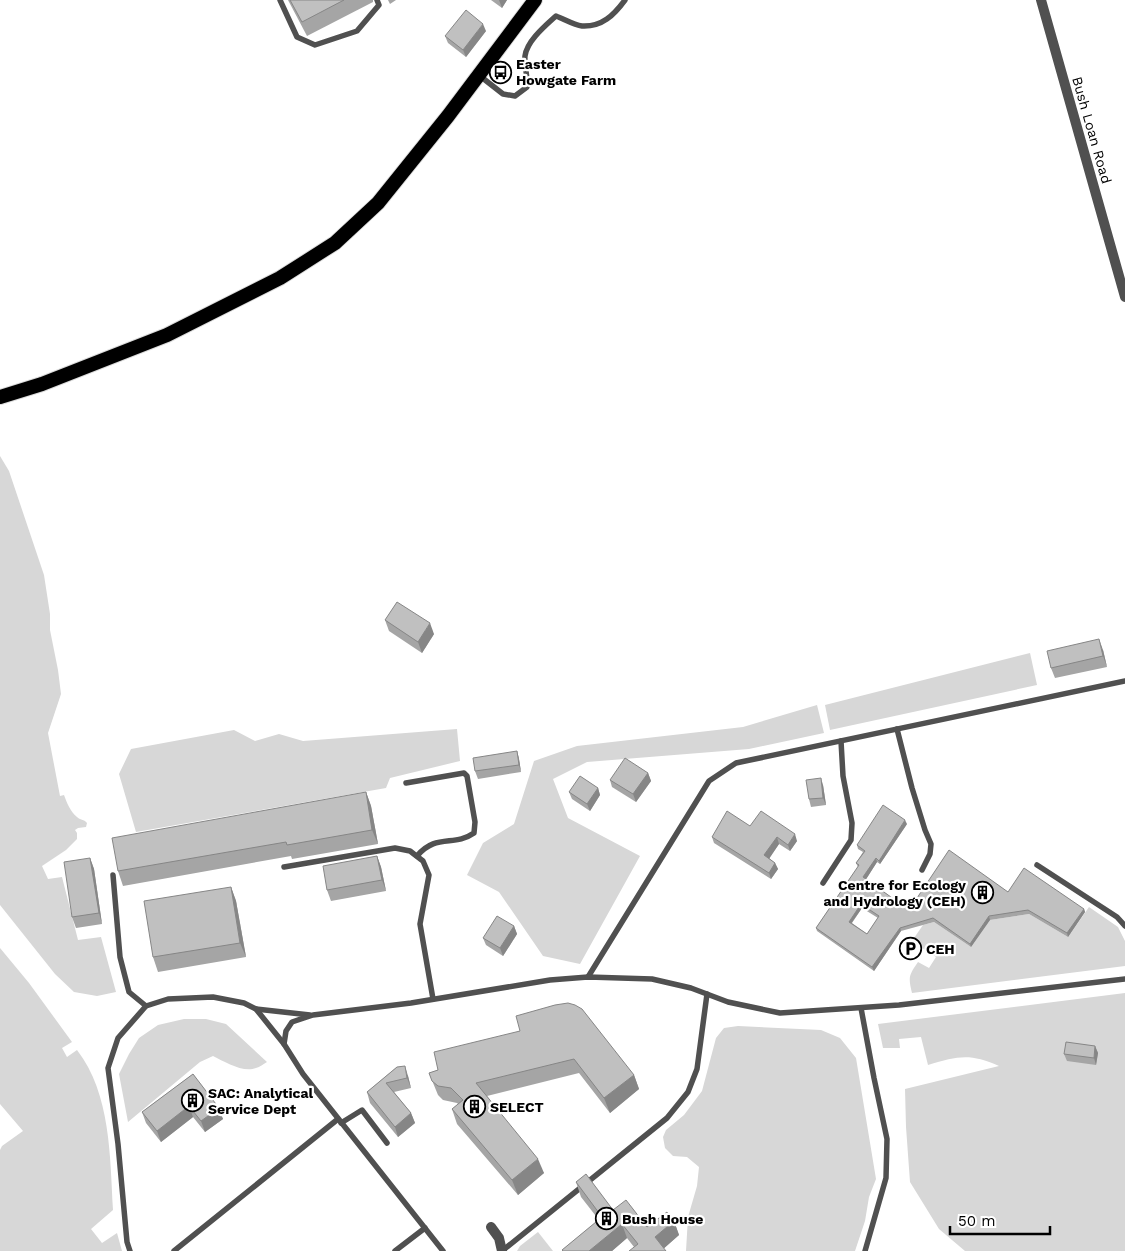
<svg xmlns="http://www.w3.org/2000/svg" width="1125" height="1251" font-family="'Work Sans',sans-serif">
  <rect width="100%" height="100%" fill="#fff"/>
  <!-- green -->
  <g fill="#d7d7d7">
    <path d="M0,456L9,471L44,575L50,614V630L58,670L61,694L48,733L60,796L64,795C67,803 70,811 77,817C80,820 84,819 87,823L86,827L78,828L75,830L77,833V839L66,850L42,866L48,879L62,877L78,940L101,937L116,992L97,996L74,992L55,974L0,905Z"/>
    <polygon points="1030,653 1037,685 830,730 825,705"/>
    <polygon points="817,705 824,733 749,749 587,762 553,779 568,818 640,856 580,964 543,956 499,892 467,875 483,843 514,824 534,761 577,746 743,727"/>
    <polygon points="457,729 460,761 390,778 386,788 136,832 119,774 131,749 234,730 255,741 279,734 303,741"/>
    <path d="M1089,907L1118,927L1125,941V966L912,993C908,977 909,975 918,962L929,968L936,957L912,941L923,925L934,922L971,947L990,920L1029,914L1068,937Z"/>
    <path d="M0,948L29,983L72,1042L62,1048L67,1057L77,1050C111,1094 110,1157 113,1210L91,1229L102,1243L117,1233L122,1251H0V1150L2,1146L23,1131L0,1104Z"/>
    <path d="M1125,993V1251H965L939,1229L910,1182L906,1127L905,1089L999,1066C970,1053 958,1056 928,1065L921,1037L899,1039L900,1048H883L878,1024Z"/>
    <path d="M184,1019H206L226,1024L267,1062C263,1064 260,1067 256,1068C243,1073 225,1062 213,1056L200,1062L128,1122L119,1074L129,1054L139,1038L158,1025Z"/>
    <polygon points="738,1026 821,1030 840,1038 856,1058 876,1179 869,1197 865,1221 855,1251 686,1251 688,1217 697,1186 699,1167 687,1157 673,1156 665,1148 663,1137 666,1130 684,1115 702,1091 716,1038 724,1028"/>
    <polygon points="538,1232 553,1251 517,1251 520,1246"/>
  </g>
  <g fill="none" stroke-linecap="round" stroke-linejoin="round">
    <defs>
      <polyline id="trunk" points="0,397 42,384 167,335 280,278 335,243 378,203 448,116 535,0"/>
    </defs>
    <!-- trunk casing -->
    <use href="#trunk" stroke="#dbdbdb" stroke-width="16"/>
    <!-- service -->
    <g stroke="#505050" stroke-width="5.5">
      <polyline points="280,0 297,37 315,45 357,31 379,5 377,0"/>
      <path d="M480,76L503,94L515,96L527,87C528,78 524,64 525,56C527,41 545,26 556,16C564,19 574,25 582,26C602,27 614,15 625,0"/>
      <polyline points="897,729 912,788 925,830 931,844 930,854 922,870"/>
      <path d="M406,783L464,773L467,776L475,822L474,833C454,847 436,833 417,856"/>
      <polyline points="1037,865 1117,917 1125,926"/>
      <polyline points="284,867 395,848 410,851 423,861 429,875 420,924 433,999"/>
      <polyline points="113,875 120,957 129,992 146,1006"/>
      <polyline points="823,883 851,840 852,823 843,776 841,741"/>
      <polyline points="588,977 709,781 736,763 1125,681"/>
      <polyline points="861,1008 874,1078 887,1139 886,1178 865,1251"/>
      <polyline points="256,1009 310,1015"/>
      <polyline points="341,1123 362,1110 387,1143"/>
      <polyline points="130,1251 127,1242 118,1144 108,1068 118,1038 146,1006 168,999 213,997 244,1003 256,1009 284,1044"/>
      <polyline points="174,1251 338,1119"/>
      <polyline points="395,1251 425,1228"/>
      <polyline points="443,1251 303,1074 284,1044 286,1031 292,1022 313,1015 411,1003 550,980 588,977 652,979 691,988 728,1002 780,1013 899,1005 1125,979"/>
      <polyline points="502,1251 667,1118 688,1092 697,1069 707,994"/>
    </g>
    <!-- minor -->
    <polyline stroke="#505050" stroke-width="10" points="491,1227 499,1238 502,1251"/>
    <!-- tertiary -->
    <polyline stroke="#505050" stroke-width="10" points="1041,0 1125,297"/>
    <!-- trunk -->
    <use href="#trunk" stroke="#000" stroke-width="14"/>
  </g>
  <!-- wall -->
  <g fill="#a5a5a5" fill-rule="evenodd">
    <polygon points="288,0 373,0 373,2 307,36"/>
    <polygon points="388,0 396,0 390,4"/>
    <polygon points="491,0 507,0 502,8"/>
    <polygon points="486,31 466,57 448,43 445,36"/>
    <polygon points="385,620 434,634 422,653 389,631"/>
    <polygon points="1103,650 1107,667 1055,678 1051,668"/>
    <polygon points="517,751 519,759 521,772 478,779 475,771"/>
    <polygon points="648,773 651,781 636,802 612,787 610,780"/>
    <polygon points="823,785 826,805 811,807 809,799"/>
    <polygon points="598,788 600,795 590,811 572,799 569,792"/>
    <polygon points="366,792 371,806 378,844 292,859 291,856 123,886 118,871"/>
    <path d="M907,824L880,864L877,862L866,879L909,910L1008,892L1084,909L1085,912L1068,937L1029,914L990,920L971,947L934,922L901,931L874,971L817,931L816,928L858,867L856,863L863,852L858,849L857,845ZM862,908L878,918L867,934L852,923Z"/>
    <polygon points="750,826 797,841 790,851 779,844 769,858 775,863 778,869 771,879 714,843 712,837"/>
    <polygon points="377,856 381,867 386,891 331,901 327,890"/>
    <polygon points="90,858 94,869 102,924 76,928 72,917"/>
    <polygon points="231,887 236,901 246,957 158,972 153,957"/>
    <polygon points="514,926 517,934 503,956 486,945 483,938"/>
    <polygon points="520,1031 634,1075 639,1089 610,1113 579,1073 487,1096 544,1173 518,1195 457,1124 452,1109 458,1104 457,1103 443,1100 438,1095 429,1073 438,1070"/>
    <polygon points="1095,1046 1098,1053 1096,1065 1067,1061 1064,1054"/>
    <polygon points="397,1067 408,1076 411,1088 394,1092 411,1113 415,1123 398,1137 370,1103 367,1092"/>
    <polygon points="193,1074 223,1119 205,1132 193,1117 161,1142 146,1123 142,1112"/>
    <polygon points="576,1182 613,1210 647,1227 674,1221 679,1235 664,1248 634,1247 627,1238 612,1251 562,1251 562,1250 599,1220 581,1197"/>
  </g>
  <!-- shaded-wall -->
  <g fill="#868686">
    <polygon points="499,0 507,0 502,8"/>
    <polygon points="483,24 486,31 466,57 463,50"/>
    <polygon points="430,623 434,634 422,653 418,642"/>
    <polygon points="1099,639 1103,650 1107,667 1103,656"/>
    <polygon points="517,751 519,759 521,772 519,765"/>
    <polygon points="648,773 651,781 636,802 633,794"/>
    <polygon points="821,778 823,785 826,805 823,798"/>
    <polygon points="598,788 600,795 590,811 587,804"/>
    <polygon points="366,792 371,806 378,844 372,830"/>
    <polygon points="905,820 907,824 880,864 879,861"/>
    <polygon points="795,834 797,841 790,851 788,845"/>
    <polygon points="777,837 779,844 767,862 764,855"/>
    <polygon points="377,856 381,867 386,891 382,880"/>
    <polygon points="90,858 94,869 102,924 99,913"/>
    <polygon points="876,858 877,862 865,881 863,877"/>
    <polygon points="775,863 778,869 771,879 769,873"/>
    <polygon points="231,887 236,901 246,957 240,943"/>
    <polygon points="861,904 862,908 850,925 849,922"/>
    <polygon points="1084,909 1085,912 1068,937 1067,933"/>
    <polygon points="989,916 990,920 971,947 970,944"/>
    <polygon points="514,926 517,934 503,956 500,948"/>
    <polygon points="900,928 901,931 874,971 872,967"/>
    <polygon points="1095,1046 1098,1053 1096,1065 1094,1058"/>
    <polygon points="405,1066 408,1076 411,1088 407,1078"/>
    <polygon points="634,1075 639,1089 610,1113 604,1098"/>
    <polygon points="189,1106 193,1117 161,1142 157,1131"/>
    <polygon points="219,1108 223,1119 205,1132 201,1121"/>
    <polygon points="411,1113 415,1123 398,1137 395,1127"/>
    <polygon points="538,1159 544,1173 518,1195 512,1180"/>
    <polygon points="674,1221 679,1235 661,1251 655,1237"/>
    <polygon points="622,1224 627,1238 612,1251 589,1251"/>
  </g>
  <!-- building -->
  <g fill="#c0c0c0" stroke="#868686" fill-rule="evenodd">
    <polygon points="290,0 344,0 302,22"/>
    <polygon points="466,10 483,24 463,50 445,36"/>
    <polygon points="397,602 430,623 418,642 385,620"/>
    <polygon points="1099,639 1103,656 1051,668 1047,651"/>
    <polygon points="517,751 519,765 475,771 473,758"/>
    <polygon points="625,758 648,773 633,794 610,780"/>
    <polygon points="580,776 598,788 587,804 569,792"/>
    <polygon points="821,778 823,798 809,799 806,780"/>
    <polygon points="366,792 372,830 287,845 286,842 118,871 112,838"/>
    <path d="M883,805L905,820L879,861L876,858L863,877L909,910L949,850L1008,892L1024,868L1084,909L1067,933L1028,910L989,916L970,944L933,918L900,928L872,967L816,928L859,865L856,863L865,851L857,845ZM861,904L879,916L867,934L849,922Z"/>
    <polygon points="727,811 750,826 761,811 795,834 788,845 777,837 764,855 775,863 769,873 712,837"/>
    <polygon points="377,856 382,880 327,890 323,866"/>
    <polygon points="90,858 99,913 72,917 64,862"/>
    <polygon points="231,887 240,943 153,957 144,901"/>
    <polygon points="497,916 514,926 500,948 483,938"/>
    <polygon points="568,1003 575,1005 582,1009 634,1075 604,1098 574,1059 476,1083 538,1159 512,1180 452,1109 463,1100 451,1088 438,1086 432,1081 429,1073 438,1070 434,1052 520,1031 516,1016 555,1005"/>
    <polygon points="1066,1042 1095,1046 1094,1058 1064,1054"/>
    <polygon points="405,1066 407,1078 386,1083 411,1113 395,1127 367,1092 397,1067"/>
    <polygon points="193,1074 219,1108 201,1121 189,1106 157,1131 142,1112"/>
    <polygon points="586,1174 613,1210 626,1200 647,1227 667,1212 674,1221 655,1237 666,1251 629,1251 638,1244 622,1224 589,1251 563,1251 562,1250 602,1217 576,1182"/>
  </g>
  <!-- icons -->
  <defs>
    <symbol id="bus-ring" viewBox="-11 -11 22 22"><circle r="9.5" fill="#fff" stroke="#000" stroke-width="1.5"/><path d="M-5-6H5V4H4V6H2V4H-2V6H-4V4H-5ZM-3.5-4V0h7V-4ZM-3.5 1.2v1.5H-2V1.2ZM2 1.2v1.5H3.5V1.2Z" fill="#000"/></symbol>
    <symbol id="building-ring" viewBox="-11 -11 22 22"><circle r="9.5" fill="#fff" stroke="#000" stroke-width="1.5"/><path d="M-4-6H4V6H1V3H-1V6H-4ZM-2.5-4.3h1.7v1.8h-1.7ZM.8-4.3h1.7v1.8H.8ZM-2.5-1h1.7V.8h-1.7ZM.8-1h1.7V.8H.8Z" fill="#000"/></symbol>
    <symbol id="parking-ring" viewBox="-11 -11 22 22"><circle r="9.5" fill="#fff" stroke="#000" stroke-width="1.5"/><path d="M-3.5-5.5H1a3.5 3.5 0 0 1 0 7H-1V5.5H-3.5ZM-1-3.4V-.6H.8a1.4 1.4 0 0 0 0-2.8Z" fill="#000"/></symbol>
  </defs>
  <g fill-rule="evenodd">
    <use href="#bus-ring" x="488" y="60" width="25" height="25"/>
    <use href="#building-ring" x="970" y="880" width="25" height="25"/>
    <use href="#parking-ring" x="898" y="936" width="25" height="25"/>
    <use href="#building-ring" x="180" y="1088" width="25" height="25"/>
    <use href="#building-ring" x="462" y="1094" width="25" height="25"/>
    <use href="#building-ring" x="594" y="1206" width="25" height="25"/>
  </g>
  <g text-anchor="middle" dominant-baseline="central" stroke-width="4.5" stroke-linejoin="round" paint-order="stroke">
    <!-- poi labels -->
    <g font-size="14" font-weight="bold" fill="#000" stroke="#fff" text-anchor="start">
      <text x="516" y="64">Easter<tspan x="516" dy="16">Howgate Farm</tspan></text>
      <text x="966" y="885" text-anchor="end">Centre for Ecology<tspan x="966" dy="16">and Hydrology (CEH)</tspan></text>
      <text x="926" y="949">CEH</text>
      <text x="208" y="1093">SAC: Analytical<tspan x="208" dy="16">Service Dept</tspan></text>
      <text x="490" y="1107">SELECT</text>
      <text x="622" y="1219">Bush House</text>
    </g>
    <!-- street labels -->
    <g font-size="14" fill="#000" stroke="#fff">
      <text transform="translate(1092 130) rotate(74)">Bush Loan Road</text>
    </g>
  </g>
  <!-- scale -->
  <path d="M950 1226v8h100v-8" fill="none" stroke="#000000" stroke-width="2.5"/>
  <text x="958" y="1226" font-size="15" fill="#000000" stroke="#ffffff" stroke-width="4" paint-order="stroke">50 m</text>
</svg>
